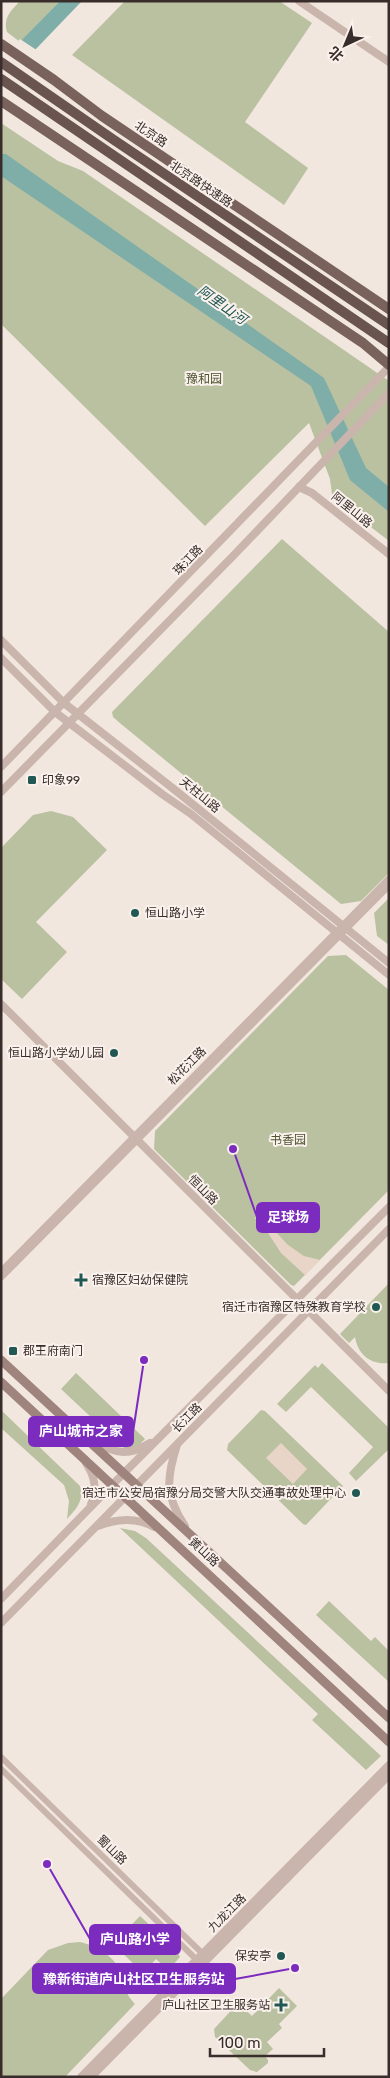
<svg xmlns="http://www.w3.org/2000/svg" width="390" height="2078" font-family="Rubik,'Noto Sans SC',sans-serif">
  <rect width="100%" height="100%" fill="#f2e7df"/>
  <!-- green -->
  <g fill="#bac1a0">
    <path d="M20,1H60L20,42L7,32C3,17 11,11 20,1Z"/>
    <polygon points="125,1 279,1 312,23 245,122 308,168 284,205 72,55"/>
    <polygon points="1,123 58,161 83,171 389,381 389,541 341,504 332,494 330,479 309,423 205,526 1,324"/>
    <polygon points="282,539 389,632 389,873 361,901 341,904 121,724 113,717 112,712"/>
    <polygon points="51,811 73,817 107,850 36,922 67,952 22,999 1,979 1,848 33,815"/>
    <polygon points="389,898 389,945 377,936 374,913"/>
    <polygon points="346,955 389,990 389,1190 294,1286 291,1285 154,1149 155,1131 328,956"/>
    <path d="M389,1283V1363C371,1365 358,1355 355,1337L349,1343L340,1334Z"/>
    <polygon points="322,1363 389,1428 389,1449 356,1481 349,1473 373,1447 311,1387 286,1412 277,1404 315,1365 318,1368"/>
    <polygon points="76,1373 145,1439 138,1446 126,1450 61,1389"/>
    <path d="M1,1410L80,1486C84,1501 77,1508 67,1519L69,1501L64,1485L1,1428Z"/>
    <polygon points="261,1410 265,1411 343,1486 306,1525 303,1524 227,1450 228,1444"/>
    <polygon points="120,1528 135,1531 146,1538 381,1756 366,1770 312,1720 318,1714"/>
    <polygon points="329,1601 371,1641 375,1637 389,1651 389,1682 316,1615"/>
    <polygon points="140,1916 177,1951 180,1957 168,1970 156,1959 143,1973 113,1944"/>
    <path d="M80,1942C101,1947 118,1959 124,1980C127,1992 126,1994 135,2004L65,2077H1V1999L48,1950L68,1943Z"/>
    <polygon points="279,1988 297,2006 279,2024 282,2028 267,2042 273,2049 265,2056 268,2060 268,2063 257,2072 250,2070 215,2037 214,2029 238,2003 252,2016"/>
  </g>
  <!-- plaza -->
  <g fill="#e9d5c7">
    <polygon points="266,1215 273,1229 288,1245 304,1256 320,1260 305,1275 281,1253 261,1222 254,1218"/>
    <polygon points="281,1443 307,1469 293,1484 266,1458"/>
  </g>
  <!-- water -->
  <g fill="#7faea9">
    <polygon points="60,1 82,1 9,77 1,61"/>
    <polygon points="1,154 6,154 324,378 366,468 389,487 389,512 350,480 311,386 1,176"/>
  </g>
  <!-- pier -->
  <polygon fill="#f2e7df" points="20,39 38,51 1,87 1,58"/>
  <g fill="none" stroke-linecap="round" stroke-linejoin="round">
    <!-- minor -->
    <g stroke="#cab5ac" stroke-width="6">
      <polyline points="1,1271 389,878"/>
      <polyline points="1,1278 389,886"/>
      <polyline points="1,1757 205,1956"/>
      <polyline points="1,1769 199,1962"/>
    </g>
    <!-- tertiary -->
    <g stroke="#cab5ac" stroke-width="8">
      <polyline points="299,1 389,62"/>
      <polyline points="299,487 312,493 389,554"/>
      <polyline points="1,640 64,703 175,790 389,963"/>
      <polyline points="1,658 55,712 162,794 191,814 389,975"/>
      <polyline points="1,767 389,367"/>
      <polyline points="1,792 234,555 389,393"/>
      <polyline points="1,1004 389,1391"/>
      <path d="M91,1441C115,1452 126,1458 150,1443"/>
      <path d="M177,1445C166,1479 165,1496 185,1526"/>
      <path d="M86,1463C94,1475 98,1490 91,1504"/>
      <path d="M98,1526C116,1519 136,1517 154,1527"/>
      <polyline points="1,1599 113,1484 389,1207"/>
      <polyline points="1,1623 389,1229"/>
      <polyline points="81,2077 389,1765"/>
      <polyline points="91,2077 389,1775"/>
    </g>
    <!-- secondary -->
    <g stroke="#9e847d" stroke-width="9">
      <polyline points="1,1360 389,1718"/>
      <polyline points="1,1382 389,1742"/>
    </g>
    <!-- primary -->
    <g stroke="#79625c" stroke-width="10">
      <polyline points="1,44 54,80 102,116 389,309"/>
      <polyline points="1,101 363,343 389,365"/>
    </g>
    <!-- trunk -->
    <g stroke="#69544f" stroke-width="10">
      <polyline points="1,62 114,140 389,325"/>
      <polyline points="1,79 389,343"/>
    </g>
  </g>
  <!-- markers -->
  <g fill="#215854" stroke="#faf1ec" stroke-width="2">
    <rect x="27" y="775" width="10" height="10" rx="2.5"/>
    <circle cx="135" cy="913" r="5"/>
    <circle cx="114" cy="1053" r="5"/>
    <path d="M78.5 1272.5h5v5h5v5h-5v5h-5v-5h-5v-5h5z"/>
    <circle cx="376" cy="1307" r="5"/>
    <rect x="8" y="1346" width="10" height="10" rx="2.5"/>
    <circle cx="356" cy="1493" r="5"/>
    <circle cx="281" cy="1956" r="5"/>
    <path d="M278.5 1997.5h5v5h5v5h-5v5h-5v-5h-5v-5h5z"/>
  </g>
  <g text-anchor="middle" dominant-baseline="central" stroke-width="4" stroke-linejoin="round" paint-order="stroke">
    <!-- street labels -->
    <g font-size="12" fill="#382d2a" stroke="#faf1ec">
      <text transform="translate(151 134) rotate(34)">北京路</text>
      <text transform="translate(201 184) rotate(34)">北京路快速路</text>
      <text transform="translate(352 510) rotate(39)">阿里山路</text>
      <text transform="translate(188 560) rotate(-46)">珠江路</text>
      <text transform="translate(200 795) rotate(39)">天柱山路</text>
      <text transform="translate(187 1066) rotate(-45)">松花江路</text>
      <text transform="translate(203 1190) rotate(45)">恒山路</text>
      <text transform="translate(187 1418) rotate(-45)">长江路</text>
      <text transform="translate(204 1552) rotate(43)">黄山路</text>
      <text transform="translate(112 1850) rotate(44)">蜀山路</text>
      <text transform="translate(227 1913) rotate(-45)">九龙江路</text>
    </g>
    <!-- park labels -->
    <g font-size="12" fill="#4d552f" stroke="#faf1ec">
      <text x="204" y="379">豫和园</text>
      <text x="288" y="1140">书香园</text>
    </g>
    <!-- poi labels -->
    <g font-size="12" fill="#382d2a" stroke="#faf1ec" text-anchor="end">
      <text x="42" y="780" text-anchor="start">印象99</text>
      <text x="145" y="913" text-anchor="start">恒山路小学</text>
      <text x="104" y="1053">恒山路小学幼儿园</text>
      <text x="92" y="1280" text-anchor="start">宿豫区妇幼保健院</text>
      <text x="366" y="1307">宿迁市宿豫区特殊教育学校</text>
      <text x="23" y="1351" text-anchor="start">郡王府南门</text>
      <text x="346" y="1493">宿迁市公安局宿豫分局交警大队交通事故处理中心</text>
      <text x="271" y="1956">保安亭</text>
      <text x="270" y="2005">庐山社区卫生服务站</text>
    </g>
    <!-- water labels -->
    <g font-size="14" font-style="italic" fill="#215854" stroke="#faf1ec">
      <text transform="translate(222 305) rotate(35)">阿里山河</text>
    </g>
  </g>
  <!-- callouts -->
  <path fill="none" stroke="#7b2cbf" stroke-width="2" d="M233 1149L257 1217M144 1360L133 1432M47 1864L90 1939M295 1968L235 1979"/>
  <g fill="#7b2cbf" stroke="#faf1ec" stroke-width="2">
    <circle cx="233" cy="1149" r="5"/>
    <circle cx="144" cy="1360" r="5"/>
    <circle cx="47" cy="1864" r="5"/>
    <circle cx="295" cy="1968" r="5"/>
  </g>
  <g fill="#7b2cbf" stroke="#7b2cbf" stroke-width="2">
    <rect x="257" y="1203" width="62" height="29" rx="5"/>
    <rect x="29" y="1417" width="104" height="29" rx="5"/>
    <rect x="90" y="1925" width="90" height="29" rx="5"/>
    <rect x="33" y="1964" width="202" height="29" rx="5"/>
  </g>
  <g font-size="14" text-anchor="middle" font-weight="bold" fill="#fff">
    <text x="288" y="1222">足球场</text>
    <text x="81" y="1436">庐山城市之家</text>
    <text x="135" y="1944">庐山路小学</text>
    <text x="134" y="1984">豫新街道庐山社区卫生服务站</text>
  </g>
  <!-- border -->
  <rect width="390" height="2078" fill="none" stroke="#382d2a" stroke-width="5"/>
  <!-- north arrow -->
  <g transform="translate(345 45) rotate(224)" stroke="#faf1ec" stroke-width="4" paint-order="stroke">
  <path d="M0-4L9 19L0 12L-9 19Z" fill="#382d2a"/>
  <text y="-8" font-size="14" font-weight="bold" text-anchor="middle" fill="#382d2a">北</text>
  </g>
  <!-- scale -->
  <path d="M210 2048v8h114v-8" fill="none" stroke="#382d2a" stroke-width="2.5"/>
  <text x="218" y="2048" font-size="15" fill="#382d2a" stroke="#faf1ec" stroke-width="4" paint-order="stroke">100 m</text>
</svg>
